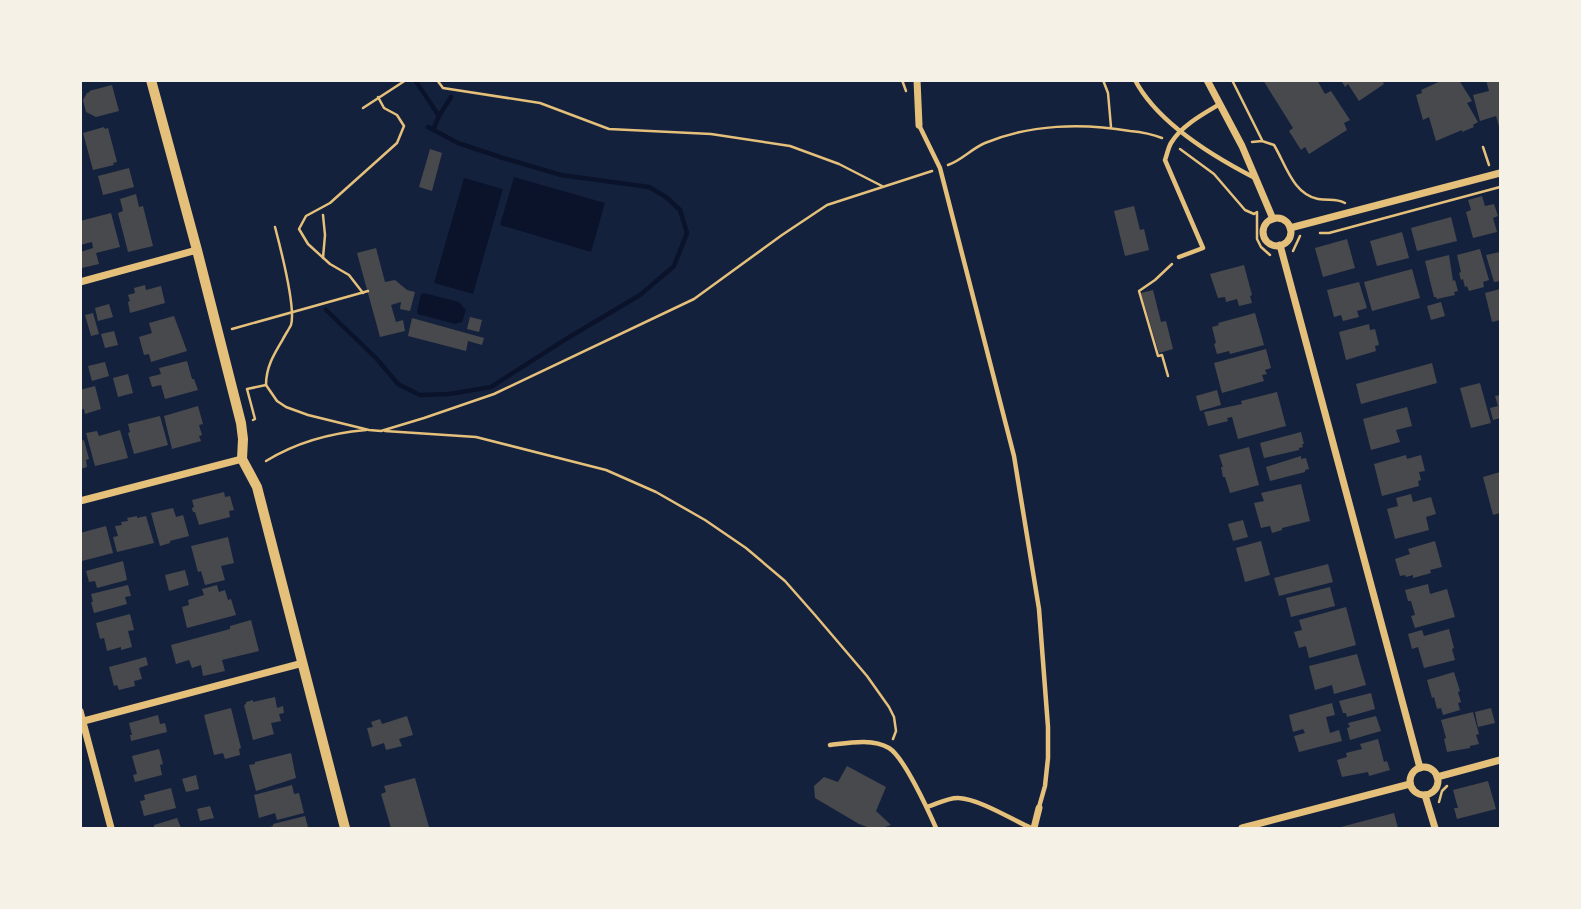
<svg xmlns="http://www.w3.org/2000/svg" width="1581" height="909" font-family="Rubik,sans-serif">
  <rect width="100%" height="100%" fill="#14213d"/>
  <!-- water -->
  <g fill="#0b132b">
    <polygon points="514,177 605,203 591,252 500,225"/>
    <polygon points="464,178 503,189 473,294 434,283"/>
    <polygon points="424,293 459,302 466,310 462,322 455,324 418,314 417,311 421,294"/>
  </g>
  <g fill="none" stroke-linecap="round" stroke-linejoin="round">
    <!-- stream -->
    <g stroke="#0b132b" stroke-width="4.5">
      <polyline points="415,80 439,116"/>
      <polyline points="433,130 439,116 451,97"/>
      <polyline points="326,310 376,358 398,384 420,395 449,394 491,387 566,339 640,295 674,266 687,233 680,210 666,197 649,187 561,175 503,158 458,143 428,127"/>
    </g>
  </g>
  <!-- building -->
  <g fill="#48494c">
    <polygon points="1263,80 1317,80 1325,94 1331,91 1350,120 1344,123 1347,130 1309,154 1305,147 1301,150 1289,131 1293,128"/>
    <polygon points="1341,80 1382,80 1384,84 1359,101 1348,84 1345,87"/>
    <polygon points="1443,80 1459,80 1472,101 1467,103 1478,122 1473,125 1474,127 1462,132 1462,130 1436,141 1429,117 1423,120 1416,95 1422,93 1421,90"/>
    <polygon points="1486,80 1500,80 1500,130 1496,116 1480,121 1473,95 1489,91"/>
    <polygon points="112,85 119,111 96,117 86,112 83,100 87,93 90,92 89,91"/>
    <polygon points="104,127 105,129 108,128 117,162 113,163 114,165 93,170 83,133"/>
    <polygon points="430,149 442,153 432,191 419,187"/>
    <polygon points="129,168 134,187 103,195 98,176"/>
    <polygon points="136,194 139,207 143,206 153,246 128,252 118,213 123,211 120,199"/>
    <polygon points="1482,196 1485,206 1494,204 1498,216 1493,218 1497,232 1473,238 1466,212 1471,210 1468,200"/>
    <polygon points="1134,206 1140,230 1144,229 1149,250 1125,256 1114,211"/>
    <polygon points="111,213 120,247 96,253 99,264 82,268 80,252 93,248 92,242 80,245 80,221"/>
    <polygon points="1451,217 1457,241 1417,251 1411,228"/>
    <polygon points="1402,232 1409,258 1377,266 1370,241"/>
    <polygon points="1347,239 1355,268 1323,277 1315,248"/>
    <polygon points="376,248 385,282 395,280 407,290 415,292 410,311 400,309 401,302 391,305 396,322 403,320 405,331 380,337 357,253"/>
    <polygon points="1480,249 1489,280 1483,282 1484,287 1469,291 1467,286 1465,287 1463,279 1461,280 1459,273 1461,272 1457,255"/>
    <polygon points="1500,252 1500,281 1494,282 1486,255"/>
    <polygon points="1449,255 1453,281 1455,280 1458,291 1454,292 1455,295 1437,299 1436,297 1434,297 1425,261"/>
    <polygon points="1244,265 1252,295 1250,296 1252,303 1239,306 1237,299 1226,302 1225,297 1218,298 1210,274"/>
    <polygon points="1412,269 1420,298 1372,311 1364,282"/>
    <polygon points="1359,282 1367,308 1357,311 1359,317 1343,321 1341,315 1334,317 1327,290"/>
    <polygon points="145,285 146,290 161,286 165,303 130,313 128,302 130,301 128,295 135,293 134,288"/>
    <polygon points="1500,289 1500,320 1492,322 1485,293"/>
    <polygon points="1153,290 1161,322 1166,321 1173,349 1159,353 1141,293"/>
    <polygon points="1441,302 1445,316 1431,320 1427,306"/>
    <polygon points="109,304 113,317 98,321 95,308"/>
    <polygon points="93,313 99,334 91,336 85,315"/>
    <polygon points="1255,313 1264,345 1230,354 1229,351 1217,354 1214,344 1216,343 1212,327 1219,325 1218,323"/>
    <polygon points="174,316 187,351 151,362 149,354 144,355 139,337 152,333 149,323"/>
    <polygon points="470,317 482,320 479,332 467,329"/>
    <polygon points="412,318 484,338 482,345 468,341 466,351 408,336"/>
    <polygon points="1369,324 1370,330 1375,329 1379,345 1375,346 1376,351 1346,360 1339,332"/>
    <polygon points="114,331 118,345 105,348 101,334"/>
    <polygon points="1266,349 1271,368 1265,370 1267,374 1262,375 1264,381 1222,393 1214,363"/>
    <polygon points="187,361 192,379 194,379 198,390 165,399 161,385 152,387 149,377 161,374 159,368"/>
    <polygon points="105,362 109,376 92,381 88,366"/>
    <polygon points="1432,363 1437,383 1361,404 1356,384"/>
    <polygon points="128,374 133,393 118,397 113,378"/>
    <polygon points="1480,383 1491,423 1471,428 1460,388"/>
    <polygon points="95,386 101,409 85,414 84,409 80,410 80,390"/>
    <polygon points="1217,390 1221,405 1200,411 1196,396"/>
    <polygon points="1277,392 1286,426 1238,439 1232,417 1227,418 1228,421 1208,426 1204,412 1242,404 1241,401"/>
    <polygon points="1500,395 1500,418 1493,420 1490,408 1498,406 1495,396"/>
    <polygon points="198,406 203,424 199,425 202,435 199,436 201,441 172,449 164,416"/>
    <polygon points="1407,407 1412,426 1396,430 1400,442 1371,450 1363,419"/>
    <polygon points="160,416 168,445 134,454 128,433 130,432 128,424"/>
    <polygon points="120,430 128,458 95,466 86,433 97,431 99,436"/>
    <polygon points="1301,432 1304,444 1302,444 1303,447 1299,448 1299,450 1264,458 1260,443"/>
    <polygon points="84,440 89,459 86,460 87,467 80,469 80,441"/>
    <polygon points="1249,447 1259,485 1230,493 1225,477 1223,477 1221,467 1223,467 1219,455"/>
    <polygon points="1406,455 1407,459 1421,455 1425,471 1419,472 1421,480 1418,481 1419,486 1382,496 1374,464"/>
    <polygon points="1301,456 1301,459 1306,458 1309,469 1305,470 1305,472 1270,481 1266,467"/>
    <polygon points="1500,472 1500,513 1493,515 1483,477"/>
    <polygon points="1301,484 1310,521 1282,528 1282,530 1272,533 1270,526 1261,528 1254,503 1264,501 1261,493"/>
    <polygon points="224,492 225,497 230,496 234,510 229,511 230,517 199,525 195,512 193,512 192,508 194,507 192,500"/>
    <polygon points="1411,494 1413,502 1431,497 1436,514 1426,517 1429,530 1395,539 1387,509 1398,506 1396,498"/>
    <polygon points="173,508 176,517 183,515 189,536 170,541 170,543 160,546 151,513"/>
    <polygon points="137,516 137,518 146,516 154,543 117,552 113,537 118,536 115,526 122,525 121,522 128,521 127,518"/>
    <polygon points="1243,520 1248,537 1233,541 1228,524"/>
    <polygon points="106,526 113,553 82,561 80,554 80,533"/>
    <polygon points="228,537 234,563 221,566 225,580 205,585 201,571 198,572 191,546"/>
    <polygon points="1261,541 1270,575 1245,582 1236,548"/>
    <polygon points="1435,541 1442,567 1430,570 1431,573 1413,578 1413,575 1406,577 1405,575 1400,576 1395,559 1410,554 1408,549"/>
    <polygon points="123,561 127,580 97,588 95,581 89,582 86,571"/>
    <polygon points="1328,564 1333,582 1279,596 1274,578"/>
    <polygon points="185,570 189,585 169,591 165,575"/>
    <polygon points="1428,584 1430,594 1447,589 1455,617 1415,628 1411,616 1415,615 1411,601 1408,601 1405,590"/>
    <polygon points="128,585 131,596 125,597 127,604 94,613 91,602 93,602 91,594"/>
    <polygon points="217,585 219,592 225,590 228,600 231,599 236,615 187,628 182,607 189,605 188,600 204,595 202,589"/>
    <polygon points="1330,587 1335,606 1291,617 1286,598"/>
    <polygon points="1346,607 1356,645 1309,658 1306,646 1299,648 1294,632 1302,630 1299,620"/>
    <polygon points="130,614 134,630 128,631 132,647 121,650 121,647 107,651 104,638 100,639 96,623"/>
    <polygon points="251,620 259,651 222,660 225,671 203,676 201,665 192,668 189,660 176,664 171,645 230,629 230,626"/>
    <polygon points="1449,629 1454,648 1452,649 1455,660 1424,668 1418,647 1412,649 1408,634 1422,630 1424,636"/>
    <polygon points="1357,654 1366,685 1334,694 1332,685 1315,690 1309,666"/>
    <polygon points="146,657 148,665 139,668 142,679 134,681 135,686 119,690 117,685 114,686 109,667"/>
    <polygon points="1454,672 1460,691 1458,692 1461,702 1458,703 1460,710 1443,715 1441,708 1437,709 1434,697 1432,698 1427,680"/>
    <polygon points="1371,693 1375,709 1347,717 1346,713 1343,713 1339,701"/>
    <polygon points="275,697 277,708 283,706 284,713 279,714 281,721 271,723 274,734 253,740 244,705 246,704 246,702 253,700 253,702"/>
    <polygon points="1332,703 1335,715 1326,717 1330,733 1339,730 1342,741 1299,752 1294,736 1305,733 1303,729 1293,732 1289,715"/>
    <polygon points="231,708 241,748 239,749 240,755 225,759 223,753 214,755 204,715"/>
    <polygon points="1491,708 1495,723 1478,727 1475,712"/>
    <polygon points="1473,712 1479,734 1476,735 1479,744 1470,746 1470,748 1447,752 1444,739 1446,738 1441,720"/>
    <polygon points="158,715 160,724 165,723 167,732 131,741 130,735 132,735 129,723"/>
    <polygon points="407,716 413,735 399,739 402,746 386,750 384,743 372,747 367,728 373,727 371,722 380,719 382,724"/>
    <polygon points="1376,716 1381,731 1350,740 1347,728 1350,727 1348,723"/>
    <polygon points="1378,739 1384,762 1387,761 1390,770 1369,776 1368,772 1342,777 1337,760 1347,757 1346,753 1362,749 1360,744"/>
    <polygon points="159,749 163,764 160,765 162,775 135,782 133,775 137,774 132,756"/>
    <polygon points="291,753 296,778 256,791 249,765 255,764 255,762"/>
    <polygon points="847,766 886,787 876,811 891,825 882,828 870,828 859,824 815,798 814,786 824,777 838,782"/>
    <polygon points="196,775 199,789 186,792 182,779"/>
    <polygon points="415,778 429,827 423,828 391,828 381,794 386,792 384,786"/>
    <polygon points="1488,781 1496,809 1457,819 1454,808 1458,808 1453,790"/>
    <polygon points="292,785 294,794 299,793 304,813 277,820 275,813 259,818 254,795"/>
    <polygon points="171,788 176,808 144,816 140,801 145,800 144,795"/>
    <polygon points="210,806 214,818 200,821 197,809"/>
    <polygon points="1394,813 1398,828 1337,828"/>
    <polygon points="305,816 308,827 306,828 267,828 273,826 273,824"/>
    <polygon points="177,818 181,828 154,828 154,825"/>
  </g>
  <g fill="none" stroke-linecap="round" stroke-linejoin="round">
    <!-- path -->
    <g stroke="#e5c07b" stroke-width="2.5">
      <polyline points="437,80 443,88 540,103 609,129 711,134 790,146 839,164 882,186"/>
      <polyline points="902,80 906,91"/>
      <polyline points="1103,80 1108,93 1111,127"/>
      <polyline points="1232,80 1262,140"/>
      <polyline points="363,108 406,80"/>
      <path d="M1252,142L1262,141L1274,145C1286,165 1293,194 1318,199C1329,201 1336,198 1345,203"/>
      <polyline points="1483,147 1489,165"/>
      <polyline points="1180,149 1214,174 1245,210 1254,214 1257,212 1257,239 1261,247 1270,255"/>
      <path d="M948,165C962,160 971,149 985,143C1030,124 1083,123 1130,131C1141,132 1152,134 1162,138"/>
      <polyline points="323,215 325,235 323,258"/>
      <polyline points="1320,233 1329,233 1500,187"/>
      <polyline points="1293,251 1300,236"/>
      <polyline points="363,293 349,275 330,264 308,244 299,229 306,216 330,203 397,143 404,126 397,115 384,108 378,97"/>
      <polyline points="232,329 368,291"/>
      <polyline points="1168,376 1162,355 1158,356 1139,291 1155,280 1172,264"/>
      <polyline points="266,385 277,401 286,407 308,415 369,430 381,431 424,418 494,394 694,299 782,235 827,205 932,171"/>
      <path d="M266,385C266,367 274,354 283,339C285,335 289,329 291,325C296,308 280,246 275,227"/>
      <polyline points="253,420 255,419 247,389 266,385"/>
      <polyline points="385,431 476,437 606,470 656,492 705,520 746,548 785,581 815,615 867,676 889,707 894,717 896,731 893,739"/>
      <path d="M266,461C297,442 330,433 366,430"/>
      <polyline points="1439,802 1442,791 1447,786"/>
    </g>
    <!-- service -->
    <g stroke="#e5c07b" stroke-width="4.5">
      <path d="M1135,80C1157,122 1214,157 1255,178"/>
      <polyline points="919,125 940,168 1014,456 1039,609 1048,727 1048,758 1045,786 1039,807"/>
      <path d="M1179,257L1203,248L1165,160C1167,155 1168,148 1171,143C1181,126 1203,114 1220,104"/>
      <path d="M830,745C848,743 872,738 889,748C904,757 929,812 936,828"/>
      <path d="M927,807C937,804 949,797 959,798C979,799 1013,820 1031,828"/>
    </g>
    <!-- minor -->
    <g stroke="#e5c07b" stroke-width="7">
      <polyline points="917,80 919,125"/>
      <polyline points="1207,80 1242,146 1273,219"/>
      <circle cx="1277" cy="232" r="14"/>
      <polyline points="1290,228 1500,173"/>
      <polyline points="1280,245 1420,768"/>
      <polyline points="80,282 197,250"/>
      <polyline points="80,501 242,459"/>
      <polyline points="80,711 111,828"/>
      <polyline points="80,722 303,663"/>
      <circle cx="1424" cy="781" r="14"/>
      <polyline points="1437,777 1500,760"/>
      <polyline points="1425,795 1435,828"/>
      <polyline points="1034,828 1039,808"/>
      <polyline points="1242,828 1410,784"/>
    </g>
    <!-- tertiary -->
    <polyline stroke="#e5c07b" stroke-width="10" points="151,80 197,250 241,423 243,439 242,459 257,487 345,828"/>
  </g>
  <!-- border -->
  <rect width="1581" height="909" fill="none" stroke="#f6f1e7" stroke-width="164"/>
</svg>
